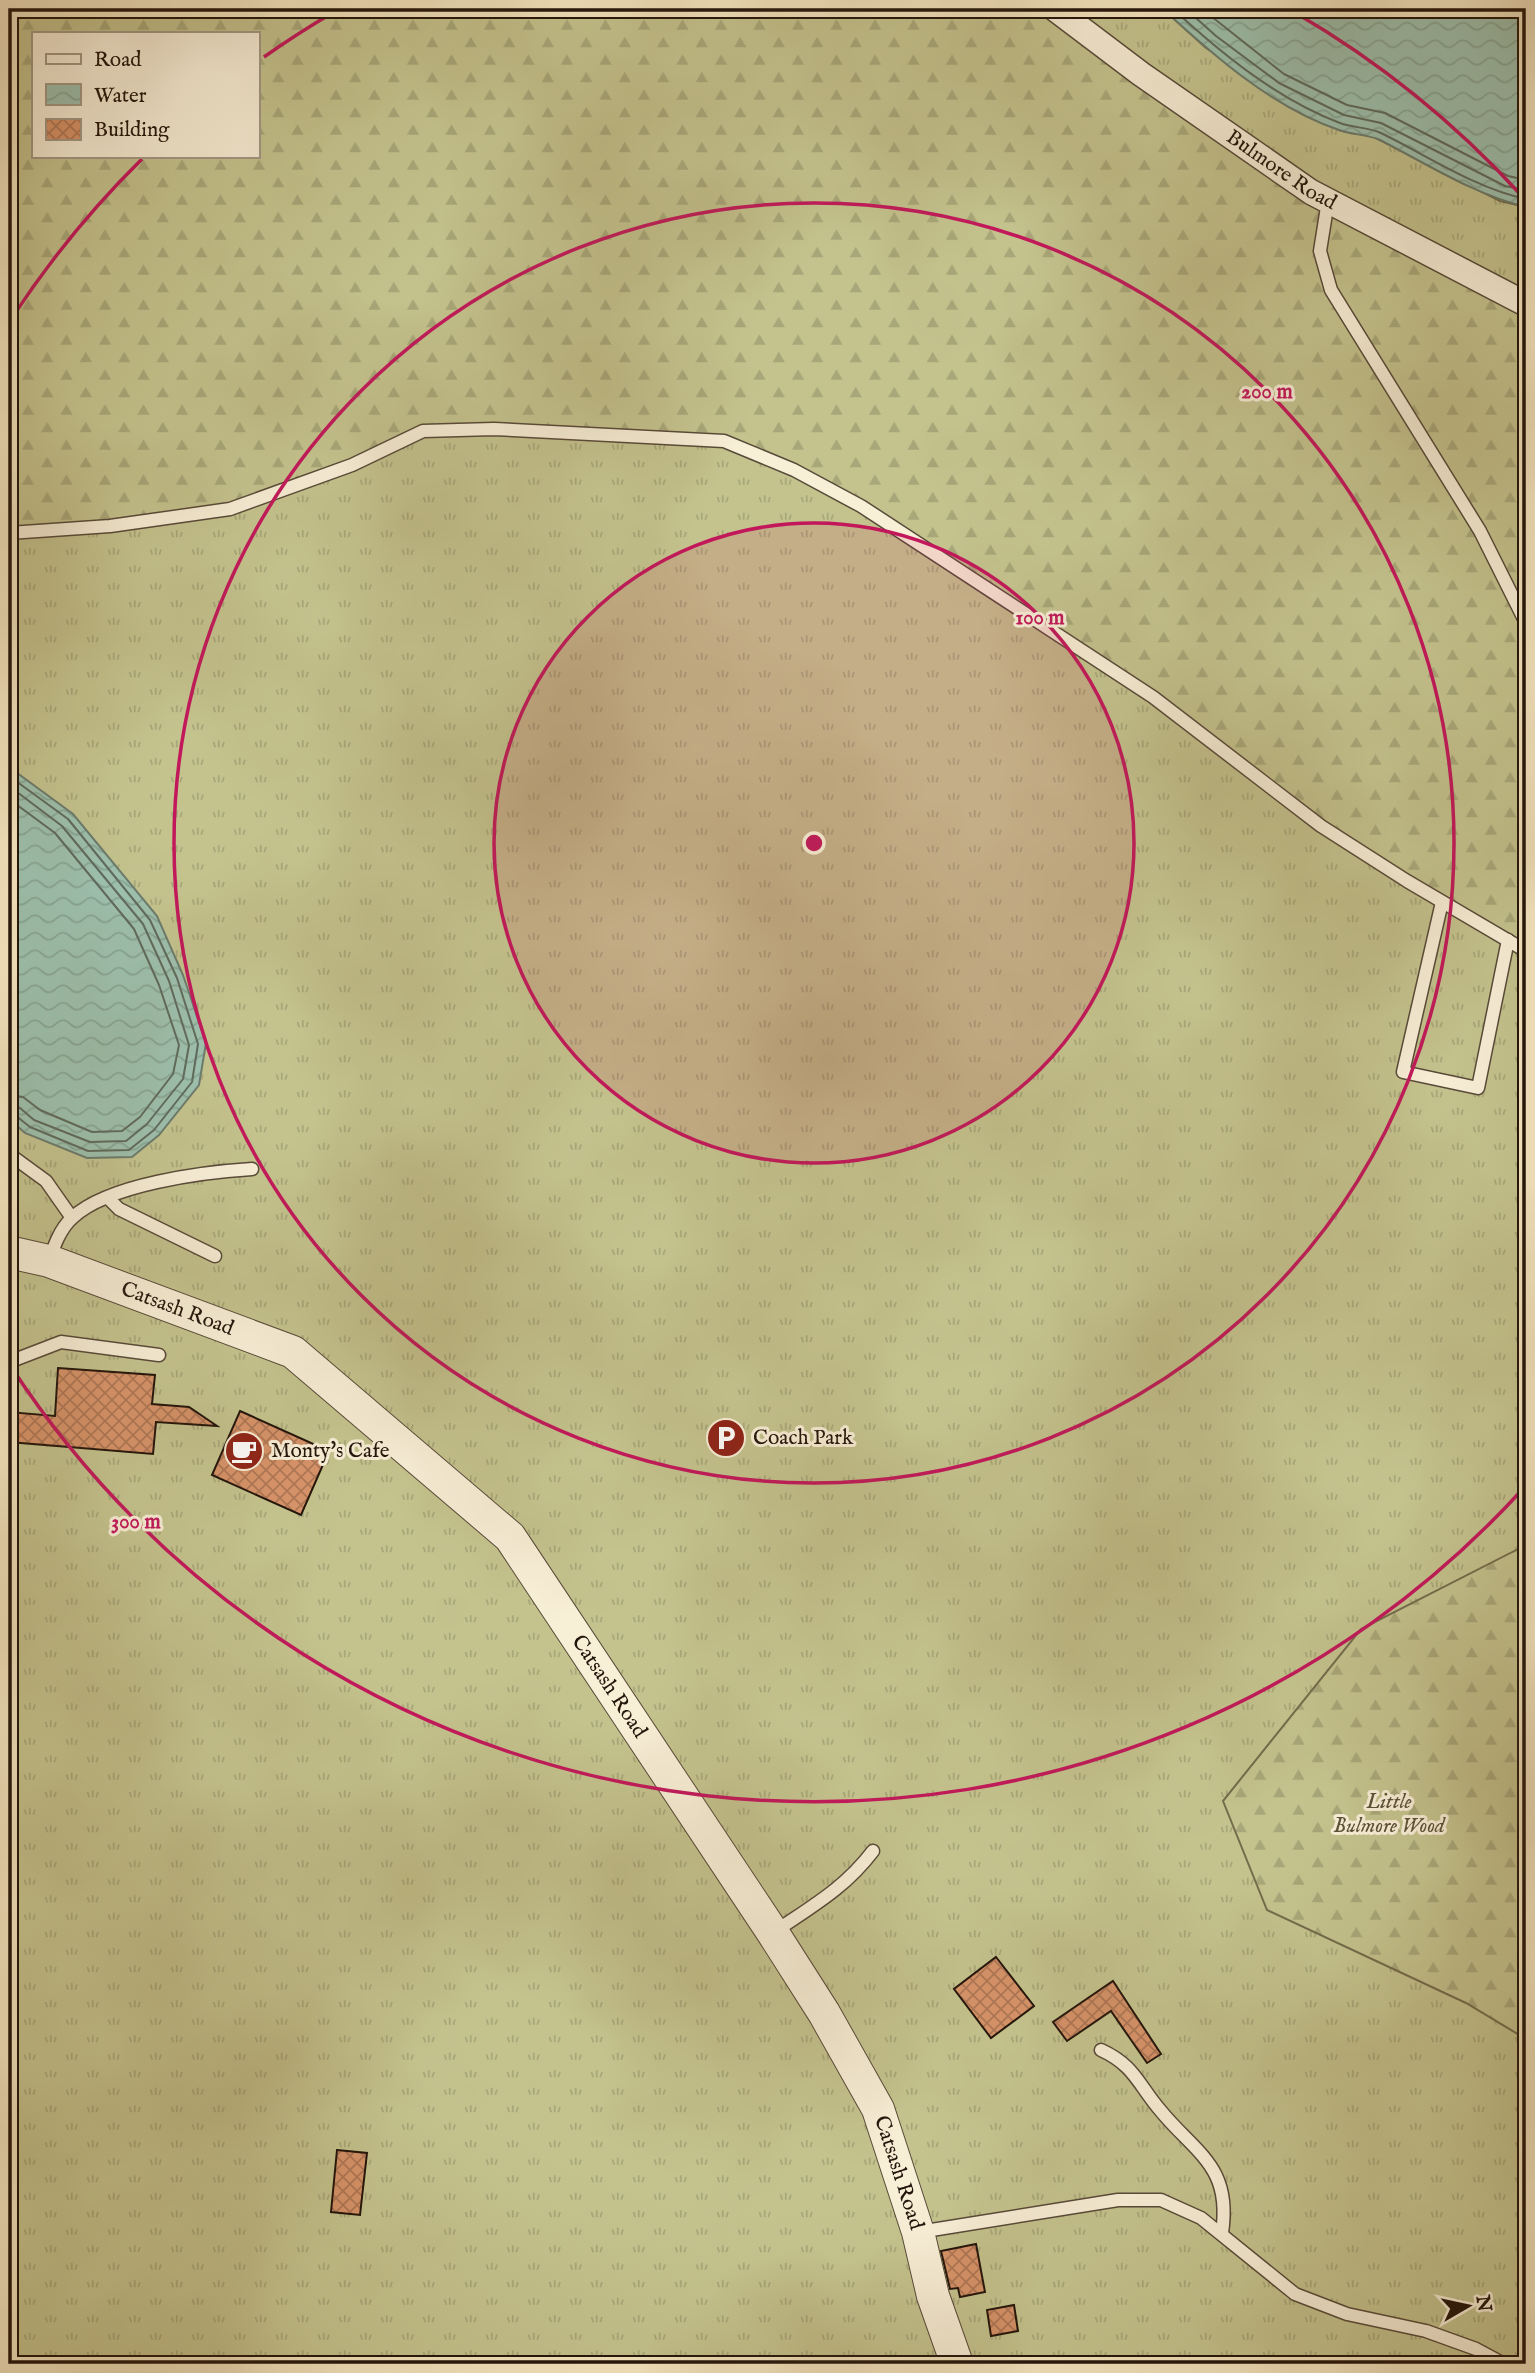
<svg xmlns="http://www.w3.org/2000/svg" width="1535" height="2373" font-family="'IM FELL English',serif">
  <defs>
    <pattern id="grass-tufts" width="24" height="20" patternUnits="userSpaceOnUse" patternTransform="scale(1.75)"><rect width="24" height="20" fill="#c4c38e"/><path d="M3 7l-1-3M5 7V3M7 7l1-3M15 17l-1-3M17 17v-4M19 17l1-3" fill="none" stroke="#a8a779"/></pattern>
    <pattern id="forest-firs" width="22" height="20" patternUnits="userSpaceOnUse" patternTransform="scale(1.75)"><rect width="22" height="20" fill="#c4c38e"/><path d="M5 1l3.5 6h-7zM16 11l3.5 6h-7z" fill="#a8a779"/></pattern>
    <pattern id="water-waves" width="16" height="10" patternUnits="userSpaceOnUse" patternTransform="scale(1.75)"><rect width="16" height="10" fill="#9dc1ae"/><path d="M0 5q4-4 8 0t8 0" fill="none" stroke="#87a594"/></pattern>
    <pattern id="building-cross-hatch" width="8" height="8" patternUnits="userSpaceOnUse" patternTransform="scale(1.75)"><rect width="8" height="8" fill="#d79369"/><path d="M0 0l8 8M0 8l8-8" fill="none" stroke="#ae7755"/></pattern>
  </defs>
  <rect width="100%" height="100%" fill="#f5e7c2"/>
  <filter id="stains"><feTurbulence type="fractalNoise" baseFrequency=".00286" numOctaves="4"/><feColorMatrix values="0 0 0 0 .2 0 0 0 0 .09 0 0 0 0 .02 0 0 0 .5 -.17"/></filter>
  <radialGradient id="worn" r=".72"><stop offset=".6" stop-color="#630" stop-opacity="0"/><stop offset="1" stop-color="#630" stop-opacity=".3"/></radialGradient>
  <!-- grass -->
  <g fill="url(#grass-tufts)" stroke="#746c4c" stroke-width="2">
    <polygon points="1055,9 1163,9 1206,48 1339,130 1374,137 1500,201 1526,207 1526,304 1311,192"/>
    <polygon points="423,431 724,441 861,506 1526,952 1526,2364 9,2364 9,533"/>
  </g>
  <!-- forest -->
  <g fill="url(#forest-firs)" stroke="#746c4c" stroke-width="2" fill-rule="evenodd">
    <path d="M9,9H1055L1311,192L1526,304V951L1407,881L1153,697L861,506L725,441L423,431L230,509L9,533ZM33,33H257V156H33Z"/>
    <polygon points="1526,1545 1526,2039 1466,2003 1267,1910 1223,1801 1361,1629"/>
  </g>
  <!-- water -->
  <g fill="url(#water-waves)" stroke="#6c7c6d" stroke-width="2">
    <path d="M1163,9H1526V207C1475,195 1427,164 1380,140C1367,134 1352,135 1339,130C1273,108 1213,55 1163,9Z"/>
    <polygon points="9,767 73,814 157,916 183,975 206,1043 199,1085 159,1135 132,1157 87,1158 25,1133 9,1119"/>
  </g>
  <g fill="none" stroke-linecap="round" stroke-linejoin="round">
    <!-- shore -->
    <g stroke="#606b5c" stroke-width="2">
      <path d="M1173,9C1222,54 1277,99 1340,123C1353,128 1368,127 1381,133C1428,156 1475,188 1526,199"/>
      <polyline points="1186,9 1216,36 1279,83 1344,115 1381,123 1505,186 1526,190"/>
      <polyline points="1202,9 1284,74 1347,105 1385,113 1508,176 1526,180"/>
      <polyline points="9,776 68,819 150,920 177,978 198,1044 192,1082 154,1130 129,1150 88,1151 30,1127 15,1115 9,1114"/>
      <polyline points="9,786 62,826 143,924 169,981 189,1045 183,1079 147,1124 126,1141 90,1142 34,1120 20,1108 9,1105"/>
      <polyline points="9,799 55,833 134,929 159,985 179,1045 173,1074 140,1117 122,1131 92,1132 40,1110 23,1097 9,1095"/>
    </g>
  </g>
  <!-- building -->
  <g fill="url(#building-cross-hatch)" stroke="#23150b" stroke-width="2">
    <polygon points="58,1368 155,1375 152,1404 189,1407 217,1426 156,1422 153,1454 9,1442 9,1412 55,1416"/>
    <polygon points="240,1411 329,1451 301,1515 212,1475"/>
    <polygon points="996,1957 1034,2006 991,2038 954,1989"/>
    <polygon points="1113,1981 1161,2054 1147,2063 1111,2011 1067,2041 1053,2022"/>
    <polygon points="337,2150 367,2153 360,2215 331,2212"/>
    <polygon points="976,2244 985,2292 960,2297 958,2288 950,2289 941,2251"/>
    <polygon points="1014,2305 1018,2331 991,2336 987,2310"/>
  </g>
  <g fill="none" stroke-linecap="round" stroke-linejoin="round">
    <defs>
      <g id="service">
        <polyline points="1328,201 1320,251 1331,290 1480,531 1526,623"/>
        <polyline points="9,533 110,526 230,509 352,465 423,431 494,429 724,441 794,470 861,506 1153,697 1321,826 1407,881 1526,951"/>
        <polyline points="1442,902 1403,1072 1478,1088 1508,940"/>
        <polyline points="9,1154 46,1181 72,1218"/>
        <polyline points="108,1198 119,1209 215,1256"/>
        <path d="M49,1261C54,1246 60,1229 72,1218C108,1184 204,1172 252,1169"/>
        <polyline points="9,1362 61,1342 159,1355"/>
        <path d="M773,1933C812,1906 844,1889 873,1851"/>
        <path d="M1101,2050C1134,2065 1138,2084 1160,2110C1196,2154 1232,2166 1222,2233"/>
        <polyline points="919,2232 1118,2200 1161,2200 1201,2218 1295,2294 1347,2314 1426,2331 1476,2349 1504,2364"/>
      </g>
      <g id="minor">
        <path id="s1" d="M1055,9L1141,74L1311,192L1526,304"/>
      </g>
      <g id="tertiary">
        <path id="s2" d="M9,1252L49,1261L293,1352L510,1537L773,1933L824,2013L878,2109L918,2232L933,2296L957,2364"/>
      </g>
    </defs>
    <!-- service casing -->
    <use href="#service" stroke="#584a39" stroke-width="15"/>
    <!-- minor casing -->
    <use href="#minor" stroke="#584a39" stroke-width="27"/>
    <!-- tertiary casing -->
    <use href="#tertiary" stroke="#584a39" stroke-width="34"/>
    <!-- service -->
    <use href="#service" stroke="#f8efd7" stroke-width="12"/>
    <!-- minor -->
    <use href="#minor" stroke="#f8efd7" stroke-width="24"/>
    <!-- tertiary -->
    <use href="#tertiary" stroke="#f8efd7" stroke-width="32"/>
  </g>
  <!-- distance rings -->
  <circle cx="814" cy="843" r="320" fill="#c2185b" fill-opacity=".12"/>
  <g fill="none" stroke="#c2185b" stroke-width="3.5">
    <circle cx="814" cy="843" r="320"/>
    <circle cx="814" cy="843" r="640"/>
    <path d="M1521 1491A959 959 0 0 1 10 1365M10 321A959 959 0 0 1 142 159M264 57A959 959 0 0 1 334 12M1294 12A959 959 0 0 1 1521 195"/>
  </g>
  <!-- icons -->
  <defs>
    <symbol id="parking-disc" viewBox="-11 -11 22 22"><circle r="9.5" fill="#8f2418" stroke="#f8efd7"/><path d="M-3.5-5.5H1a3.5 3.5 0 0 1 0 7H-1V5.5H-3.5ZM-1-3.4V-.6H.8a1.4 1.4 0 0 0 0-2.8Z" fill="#fff"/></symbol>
    <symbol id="cafe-disc" viewBox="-11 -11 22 22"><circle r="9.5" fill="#8f2418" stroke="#f8efd7"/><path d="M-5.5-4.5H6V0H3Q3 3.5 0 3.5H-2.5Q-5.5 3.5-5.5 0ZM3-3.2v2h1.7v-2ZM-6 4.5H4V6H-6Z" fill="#fff"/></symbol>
  </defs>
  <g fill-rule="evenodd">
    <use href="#parking-disc" x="704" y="1416" width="44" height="44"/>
    <use href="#cafe-disc" x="222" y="1429" width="44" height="44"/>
  </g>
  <g text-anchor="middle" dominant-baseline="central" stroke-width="6" stroke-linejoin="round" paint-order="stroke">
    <!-- street labels -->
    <g font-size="21" fill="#23150b" stroke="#f8efd7">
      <text stroke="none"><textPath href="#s1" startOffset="278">Bulmore Road</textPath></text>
      <text stroke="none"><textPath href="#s2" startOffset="178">Catsash Road</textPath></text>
      <text stroke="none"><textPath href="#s2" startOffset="766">Catsash Road</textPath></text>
      <text stroke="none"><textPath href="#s2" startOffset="1334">Catsash Road</textPath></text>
    </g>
    <!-- poi labels -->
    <g font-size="21" fill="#23150b" stroke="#f8efd7" text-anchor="start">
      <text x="753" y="1438">Coach Park</text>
      <text x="271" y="1451">Monty's Cafe</text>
    </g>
    <!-- park labels -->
    <g font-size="21" font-style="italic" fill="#5b5239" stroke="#f8efd7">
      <text x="1389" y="1802">Little<tspan x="1389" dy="24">Bulmore Wood</tspan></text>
    </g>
  </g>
  <circle cx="814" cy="843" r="10" fill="#c2185b" stroke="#f8efd7" stroke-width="3.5"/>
  <g font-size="21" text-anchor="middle" font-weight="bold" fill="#c2185b" stroke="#f8efd7" stroke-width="6" stroke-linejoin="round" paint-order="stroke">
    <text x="1267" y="398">200 m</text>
    <text x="1040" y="624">100 m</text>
    <text x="136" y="1528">300 m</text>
  </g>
  <!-- margin -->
  <rect width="1535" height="2373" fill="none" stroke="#f5e7c2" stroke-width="35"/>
  <rect x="10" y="10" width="1514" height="2352" fill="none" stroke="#23150b" stroke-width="3.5"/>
  <rect x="18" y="18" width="1500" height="2338" fill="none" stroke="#23150b" stroke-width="2"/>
  <!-- legend -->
  <rect x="32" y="32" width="228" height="126" fill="#f8efd7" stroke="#a39885" stroke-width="2"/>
  <rect x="46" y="54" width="35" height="10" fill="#f8efd7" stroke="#a39885" stroke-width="2"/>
  <text x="94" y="66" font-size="21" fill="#23150b">Road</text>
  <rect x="46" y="84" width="35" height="21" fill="url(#water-waves)" stroke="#a39885" stroke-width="2"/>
  <text x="94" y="102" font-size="21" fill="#23150b">Water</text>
  <rect x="46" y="119" width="35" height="21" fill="url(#building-cross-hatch)" stroke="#a39885" stroke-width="2"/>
  <text x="94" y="136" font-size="21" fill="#23150b">Building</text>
  <!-- north arrow -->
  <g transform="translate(1468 2306) rotate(81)" stroke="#f8efd7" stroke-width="5" paint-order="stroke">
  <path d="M0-5L12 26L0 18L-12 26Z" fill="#23150b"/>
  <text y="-10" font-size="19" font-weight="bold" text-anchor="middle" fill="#23150b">N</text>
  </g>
  <rect width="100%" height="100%" filter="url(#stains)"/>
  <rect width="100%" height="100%" fill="url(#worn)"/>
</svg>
